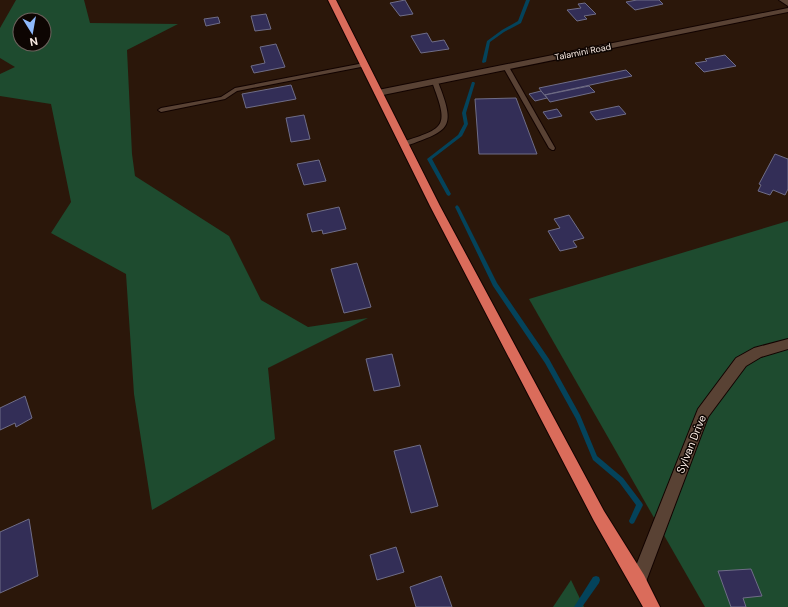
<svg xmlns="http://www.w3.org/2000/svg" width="788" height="607" font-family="'DM Sans',sans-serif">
  <rect width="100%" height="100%" fill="#2b170a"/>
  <!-- forest -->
  <g fill="#1e4b2f" fill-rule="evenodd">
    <path d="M16,0H84L90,23L178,24L127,50L132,154L135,176L229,236L261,300L308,327L368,318L268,368L275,439L152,510L134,394L126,274L51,233L71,202L51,104L0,96V74L15,67L0,58V28ZM20,20H44V44H20Z"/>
    <polygon points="788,221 788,607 705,607 529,299"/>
    <polygon points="571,580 584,607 553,607"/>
  </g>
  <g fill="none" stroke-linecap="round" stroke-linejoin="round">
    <!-- stream -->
    <g fill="#04435b" fill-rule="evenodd">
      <polygon points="526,0 530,0 521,23 504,32 490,42 486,62 483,63 482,62 487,41 502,30 518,21"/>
      <polygon points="472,82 474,82 475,83 466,113 468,124 462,136 432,159 451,194 449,196 447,195 427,159 458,135 464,124 462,113"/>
      <polygon points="457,205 459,207 497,283 549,359 580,415 597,456 623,478 642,503 643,505 634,523 632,524 630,523 629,521 636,505 619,482 593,460 576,419 545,363 493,286 455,207"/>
      <polygon points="596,576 599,577 600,580 599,583 582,607 574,607 593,577"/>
    </g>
  </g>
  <!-- building -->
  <g fill="#332e57" stroke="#6f6d87">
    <polygon points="405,0 413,14 400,16 390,3"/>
    <polygon points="637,0 659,0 663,4 635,10 626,2"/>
    <polygon points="585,3 596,14 584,16 587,19 577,21 567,10 581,8 578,4"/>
    <polygon points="266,14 271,29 255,31 251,16"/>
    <polygon points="218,17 220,23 206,26 204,19"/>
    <polygon points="427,33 432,42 444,40 449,49 421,53 411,36"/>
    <polygon points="276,44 285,67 254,73 251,66 265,63 260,47"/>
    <polygon points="725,55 736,66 704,72 695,63 707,61 705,59"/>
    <polygon points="626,70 632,76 544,95 539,88"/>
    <polygon points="291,85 296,99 246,108 242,94"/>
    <polygon points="589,86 595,92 550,102 545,95"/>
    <polygon points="541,91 547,98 535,101 529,94"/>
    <polygon points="516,98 537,154 479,154 475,99"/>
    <polygon points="619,106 626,114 596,120 590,112"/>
    <polygon points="557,109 562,116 548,119 543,112"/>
    <polygon points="304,115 310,139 291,142 286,118"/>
    <polygon points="775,154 788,159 788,189 785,195 773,190 770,195 758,191 761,185 759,184"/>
    <polygon points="319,160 326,181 304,185 297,164"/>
    <polygon points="339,207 346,229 323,234 322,230 312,232 307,214"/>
    <polygon points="569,215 584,238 573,241 577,247 560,251 548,231 560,228 554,219"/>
    <polygon points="357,263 371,307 344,313 331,269"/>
    <polygon points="392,354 400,386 374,391 366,359"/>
    <polygon points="25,396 32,418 16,427 15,423 0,430 0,408"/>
    <polygon points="420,445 438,506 411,513 394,451"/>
    <polygon points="29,519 38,576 0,593 0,532"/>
    <polygon points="396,547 404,572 377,580 370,555"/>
    <polygon points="751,569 762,596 743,598 746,607 731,607 718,571"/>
    <polygon points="441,576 452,607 416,607 410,587"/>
  </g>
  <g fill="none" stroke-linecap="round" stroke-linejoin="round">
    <defs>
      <g id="service">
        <polygon points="364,63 367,65 366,66 237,91 225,99 161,112 158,110 161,108 221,97 235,88"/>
        <polygon points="506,65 509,67 555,148 554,150 552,150 549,148 503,67"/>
        <path d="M435,80L438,82C456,128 451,130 406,146H402V142C446,128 449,127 432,82Z"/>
      </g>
      <g id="minor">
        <polygon points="779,0 788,0 788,6"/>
        <polygon points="788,339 788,349 761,357 746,366 708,417 644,587 638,589 632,587 630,581 698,409 736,358 754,348"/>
      </g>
      <polygon id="tertiary" points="788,8 788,12 378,96 374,93 378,90"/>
      <polygon id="trunk" points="328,0 336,0 440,206 604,511 644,575 660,607 643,607 594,521 430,206"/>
    </defs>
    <!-- service casing -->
    <use href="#service" stroke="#120300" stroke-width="2"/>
    <!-- minor casing -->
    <use href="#minor" stroke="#120300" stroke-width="2"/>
    <!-- tertiary casing -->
    <use href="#tertiary" stroke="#120300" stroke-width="2"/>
    <!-- trunk casing -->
    <use href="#trunk" stroke="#120300" stroke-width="2"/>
    <!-- service -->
    <use href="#service" fill="#594234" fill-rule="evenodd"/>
    <!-- minor -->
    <use href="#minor" fill="#594234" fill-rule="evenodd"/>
    <!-- tertiary -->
    <use href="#tertiary" fill="#594234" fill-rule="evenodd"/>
    <!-- trunk -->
    <use href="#trunk" fill="#da6c5b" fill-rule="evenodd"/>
  </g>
  <g text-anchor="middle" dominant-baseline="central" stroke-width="3" stroke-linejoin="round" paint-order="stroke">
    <!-- far-street labels -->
    <g font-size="9" fill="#faebe3" stroke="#0d0502">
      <text transform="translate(583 52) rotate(-11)">Talamini Road</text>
    </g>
    <!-- street labels -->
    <g font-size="11" fill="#faebe3" stroke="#0d0502">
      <text transform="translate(691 444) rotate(-68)">Sylvan Drive</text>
    </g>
  </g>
  <!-- north arrow -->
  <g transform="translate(32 32) rotate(169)"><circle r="19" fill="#0d0502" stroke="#6c615c"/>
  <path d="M0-3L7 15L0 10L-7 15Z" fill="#8eb9fc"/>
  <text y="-6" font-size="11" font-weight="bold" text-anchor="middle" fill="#faebe3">N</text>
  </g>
</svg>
